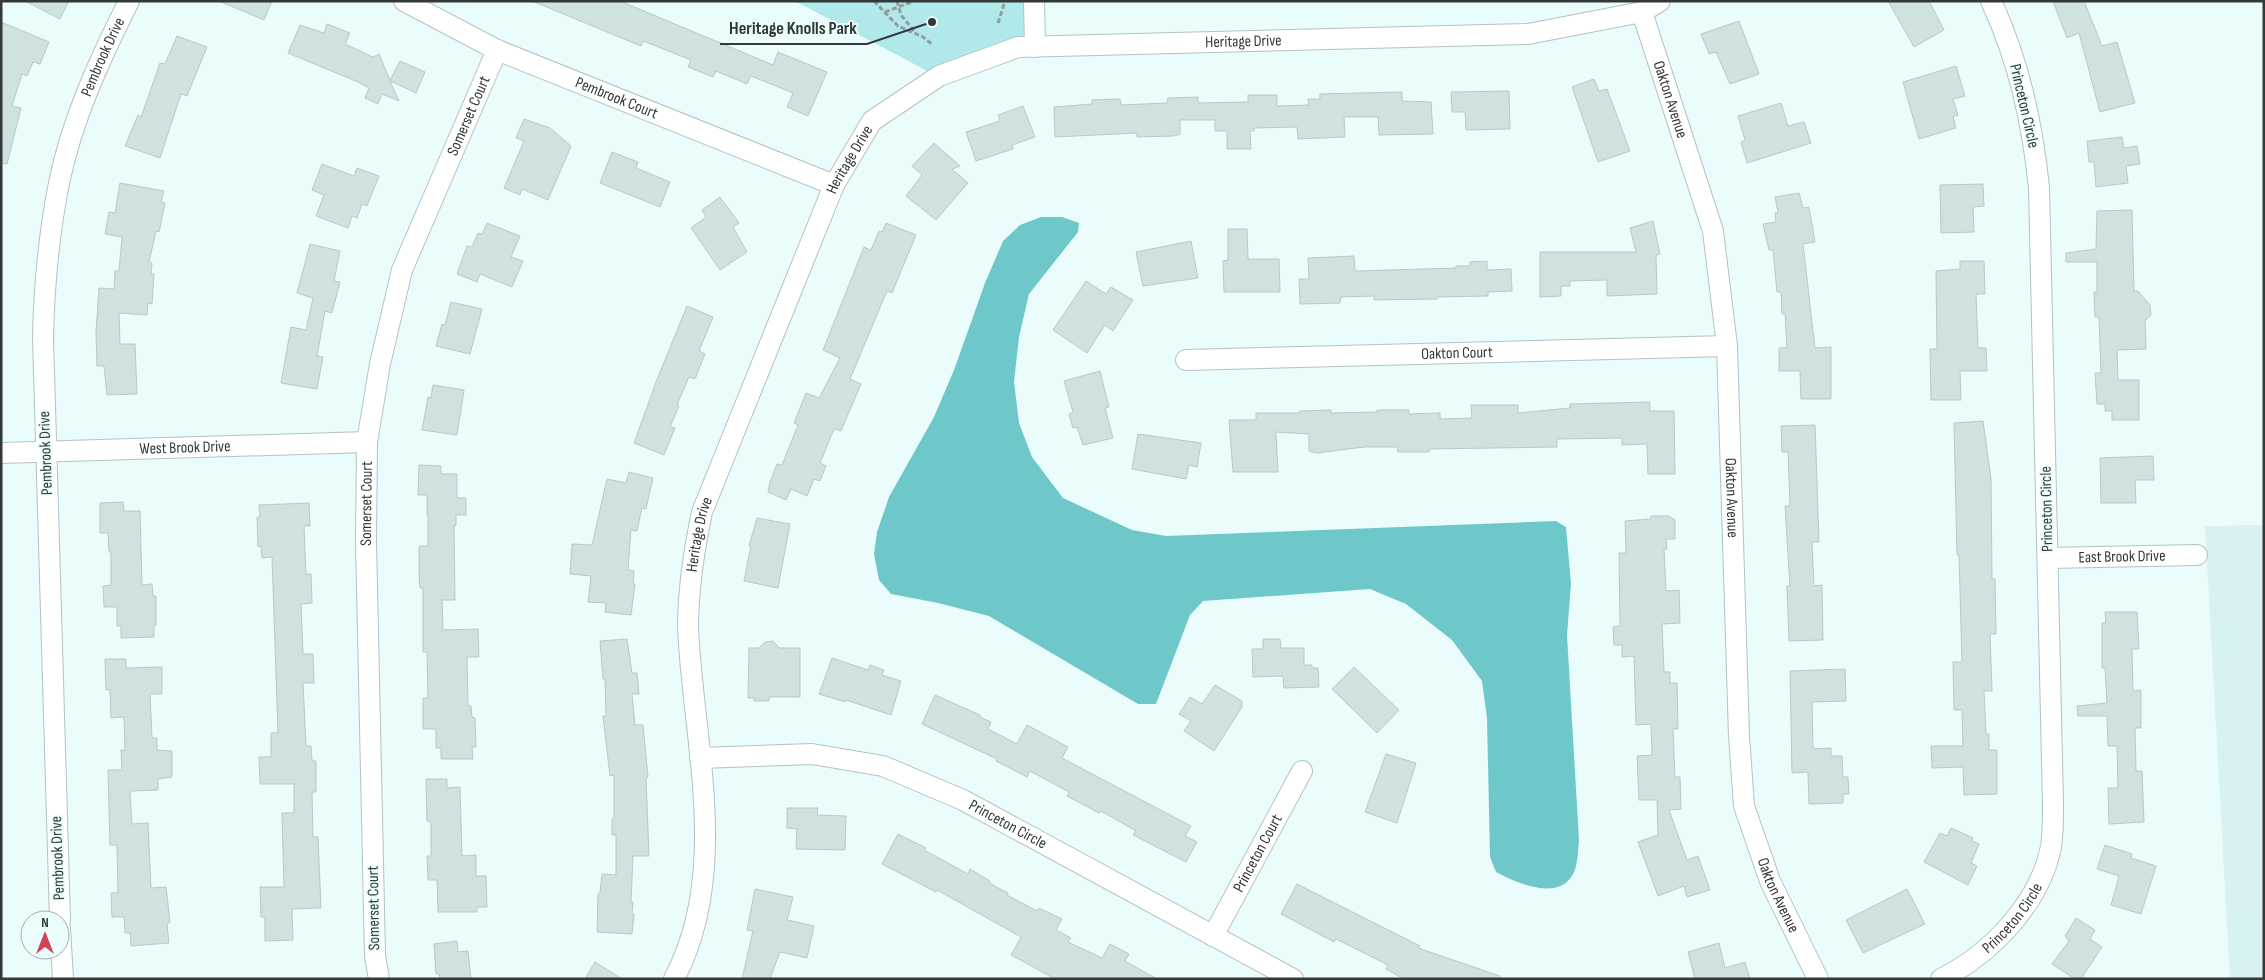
<svg xmlns="http://www.w3.org/2000/svg" width="2265" height="980" font-family="'Sofia Sans Condensed',sans-serif">
  <rect width="100%" height="100%" fill="#ebfcfc"/>
  <!-- built -->
  <polygon fill="#d8f1f1" points="2264,525 2264,979 2230,979 2205,526"/>
  <!-- green -->
  <polygon fill="#b1e9ea" points="795,1 1028,1 1032,43 931,73"/>
  <!-- water -->
  <path fill="#6ec8ca" d="M1041,217H1062L1079,223L1078,232L1029,294L1019,337L1014,382L1019,423L1032,457L1063,498L1132,530L1166,536L1556,521L1566,527L1571,584L1567,635L1579,840C1578,850 1578,863 1574,872C1560,903 1517,883 1496,872L1490,857L1487,718L1482,681L1452,640L1406,604L1370,589L1203,601L1190,615L1156,704H1138L989,616L938,603L891,594L879,580L874,554L877,532L889,497L934,417L954,370L985,283L1003,241L1020,225Z"/>
  <!-- building -->
  <g fill="#d0e1e1" stroke="#b9c9c9">
    <polygon points="25,1 69,1 60,19"/>
    <polygon points="219,1 272,1 264,20"/>
    <polygon points="532,1 620,1 773,65 778,52 827,72 808,116 787,107 793,93 751,76 747,84 716,71 713,77 688,67 691,60 643,41 641,46"/>
    <polygon points="1888,1 1929,1 1944,30 1914,47"/>
    <polygon points="2053,1 2084,1 2102,46 2117,42 2135,103 2100,112 2079,33 2067,38"/>
    <polygon points="1739,21 1759,74 1730,84 1716,52 1709,54 1701,34"/>
    <polygon points="1,22 49,42 40,64 33,62 27,76 22,74 12,106 21,108 7,164 1,163"/>
    <polygon points="327,24 350,33 345,44 373,57 379,54 390,80 400,61 425,72 416,93 390,81 399,101 382,94 378,104 365,98 369,88 358,82 288,53 300,25 324,33"/>
    <polygon points="177,36 207,47 187,96 181,94 160,158 125,146 138,115 141,117 160,63 165,64"/>
    <polygon points="1956,66 1965,96 1953,99 1958,115 1953,117 1956,128 1919,139 1903,82"/>
    <polygon points="1594,79 1599,91 1607,89 1630,151 1598,162 1572,87"/>
    <polygon points="1509,91 1510,129 1466,130 1465,112 1452,112 1451,92"/>
    <polygon points="1402,92 1402,101 1431,102 1433,134 1379,135 1378,117 1344,117 1345,137 1298,139 1297,127 1254,128 1254,131 1250,131 1251,149 1227,149 1227,131 1215,131 1215,120 1180,120 1180,134 1174,136 1137,137 1137,133 1055,137 1054,107 1092,104 1092,100 1120,99 1121,105 1167,103 1168,98 1198,97 1198,103 1248,102 1248,95 1277,95 1277,106 1309,105 1308,99 1320,99 1320,94"/>
    <polygon points="1781,103 1788,126 1804,122 1811,143 1747,163 1741,142 1745,140 1738,116"/>
    <polygon points="1023,106 1035,137 1012,145 1013,149 976,161 966,132 1000,121 998,115"/>
    <polygon points="524,119 550,128 571,146 548,200 522,189 520,195 504,188 524,141 516,138"/>
    <polygon points="2122,137 2124,148 2137,146 2140,164 2126,166 2128,183 2096,187 2094,162 2089,162 2087,141"/>
    <polygon points="934,143 960,166 952,169 968,183 936,220 906,196 922,175 912,166"/>
    <polygon points="612,152 638,162 636,168 670,182 660,207 600,183"/>
    <polygon points="322,164 354,176 357,168 379,176 367,206 362,204 357,218 352,216 348,228 316,216 324,195 312,190"/>
    <polygon points="120,183 164,191 161,202 165,203 159,232 156,231 149,262 152,263 151,274 154,274 152,304 148,303 147,315 119,313 120,344 135,344 137,394 107,395 104,366 97,366 96,332 99,288 114,289 115,271 119,271 122,237 105,234 109,212 115,213"/>
    <polygon points="1983,184 1984,206 1973,207 1974,232 1941,233 1940,185"/>
    <polygon points="1799,193 1803,208 1809,207 1815,242 1803,244 1815,348 1831,347 1831,399 1801,399 1800,371 1779,371 1779,348 1787,348 1785,314 1782,314 1781,292 1777,292 1773,250 1769,250 1763,224 1776,222 1775,213 1778,213 1775,197"/>
    <polygon points="720,197 739,223 733,227 747,252 720,270 691,228 706,217 702,210"/>
    <polygon points="2132,210 2134,291 2138,291 2150,305 2151,315 2145,321 2146,349 2117,350 2118,380 2139,380 2139,420 2112,420 2112,411 2105,411 2105,404 2097,404 2095,373 2101,373 2099,317 2095,317 2094,292 2097,292 2097,262 2066,262 2066,253 2096,249 2097,211"/>
    <polygon points="1653,221 1660,254 1656,255 1657,294 1607,296 1607,280 1570,281 1570,286 1561,286 1561,296 1540,297 1540,252 1636,252 1630,228"/>
    <polygon points="487,223 520,236 511,257 523,261 512,287 480,274 477,282 457,274 467,246 472,247 478,233 482,234"/>
    <polygon points="886,223 916,235 892,293 887,291 850,379 861,384 841,431 834,429 820,463 826,466 820,481 814,479 807,496 791,489 786,500 768,492 770,482 777,464 782,465 798,425 794,423 806,393 819,398 840,358 823,350 864,247 871,250 879,231 882,232"/>
    <polygon points="1228,229 1247,229 1248,259 1279,259 1280,292 1224,292 1223,261 1228,260"/>
    <polygon points="1191,241 1198,278 1143,286 1136,252"/>
    <polygon points="310,244 340,251 334,281 340,282 332,313 325,311 317,356 323,357 317,389 281,383 291,327 306,330 313,298 297,293"/>
    <polygon points="1354,256 1355,271 1456,268 1456,266 1470,266 1470,262 1487,261 1487,270 1511,269 1512,291 1488,292 1488,296 1437,297 1437,299 1374,300 1374,296 1341,297 1340,303 1300,304 1299,279 1309,279 1308,258"/>
    <polygon points="1960,261 1984,261 1985,294 1976,294 1978,348 1986,348 1987,371 1960,371 1961,400 1931,400 1930,349 1937,349 1936,271 1960,269"/>
    <polygon points="1086,281 1106,294 1111,287 1133,300 1113,331 1105,325 1087,353 1053,330"/>
    <polygon points="451,302 482,309 470,354 436,346 442,324 445,325"/>
    <polygon points="687,306 713,317 699,351 705,354 695,379 689,377 677,405 679,406 670,427 675,428 664,455 634,443 656,382"/>
    <polygon points="1100,371 1109,407 1105,408 1113,438 1083,445 1077,427 1073,428 1069,414 1073,412 1064,381"/>
    <polygon points="433,385 464,390 457,435 422,430 428,397 431,398"/>
    <polygon points="1650,402 1650,411 1674,411 1675,474 1648,474 1647,444 1622,445 1622,438 1557,439 1557,447 1429,449 1429,452 1398,452 1397,447 1364,447 1317,453 1309,451 1309,434 1276,432 1278,472 1233,472 1229,420 1256,420 1256,413 1300,413 1300,411 1331,410 1331,413 1377,412 1377,410 1409,410 1409,414 1440,413 1440,419 1472,418 1471,405 1518,405 1518,413 1570,408 1570,404"/>
    <polygon points="1983,421 1991,479 1992,579 1995,579 1996,634 1990,634 1992,691 1984,691 1986,734 1989,734 1989,750 1997,750 1997,794 1964,795 1963,767 1932,768 1931,746 1963,746 1962,710 1954,710 1953,662 1962,662 1959,555 1957,555 1954,423"/>
    <polygon points="1815,425 1819,542 1812,542 1814,586 1822,585 1823,640 1789,641 1787,586 1790,586 1785,506 1790,506 1788,452 1782,452 1781,426"/>
    <polygon points="1138,434 1201,443 1197,467 1189,465 1186,479 1132,469"/>
    <polygon points="2153,456 2154,480 2135,480 2136,503 2101,503 2100,458"/>
    <polygon points="419,465 441,466 441,474 457,474 457,498 466,498 466,515 456,515 456,526 454,526 455,600 442,600 443,630 478,629 479,657 467,657 468,706 471,706 472,717 475,718 476,747 472,747 473,759 441,759 441,748 436,748 436,729 423,729 423,698 428,698 427,652 423,652 423,588 420,588 419,575 419,546 428,546 428,515 427,515 427,495 418,495"/>
    <polygon points="629,472 653,478 646,509 642,508 637,531 631,530 628,570 634,571 633,583 635,584 631,615 605,612 606,603 588,602 591,576 570,574 572,544 592,545 607,479 626,483"/>
    <polygon points="123,502 124,511 140,511 142,585 152,584 153,596 156,596 156,625 154,625 154,637 121,638 121,626 117,626 117,607 104,607 103,586 111,585 111,552 109,552 108,533 100,533 100,503"/>
    <polygon points="309,503 310,526 304,526 306,574 311,574 312,603 301,604 303,654 313,654 314,683 303,683 306,746 311,746 312,761 316,761 316,792 312,792 313,837 318,837 321,908 292,909 293,940 265,941 265,917 261,917 260,887 284,887 282,813 294,813 294,784 260,784 259,757 271,757 271,733 278,733 272,557 262,558 261,546 258,547 257,517 260,517 259,505"/>
    <polygon points="1651,516 1669,516 1675,520 1675,539 1666,539 1667,549 1664,549 1666,591 1679,590 1680,623 1662,624 1664,672 1670,672 1670,683 1677,683 1678,729 1673,729 1675,777 1680,777 1681,809 1669,810 1687,860 1698,856 1710,890 1687,897 1684,886 1658,896 1638,842 1658,835 1657,800 1639,800 1637,756 1652,755 1651,724 1636,725 1634,656 1622,657 1622,645 1614,645 1613,627 1620,626 1619,553 1626,553 1625,521 1651,519"/>
    <polygon points="757,518 790,524 778,588 744,581 751,546 749,546"/>
    <polygon points="2105,612 2137,612 2139,649 2132,649 2133,691 2141,690 2141,728 2135,728 2136,771 2142,771 2144,822 2109,824 2108,788 2118,788 2117,746 2108,746 2107,716 2078,716 2077,706 2107,703 2105,668 2102,668 2102,623 2106,623"/>
    <polygon points="627,639 632,673 637,673 639,694 632,694 635,725 643,725 648,777 646,778 649,856 633,856 631,902 633,902 632,914 634,914 632,934 597,932 598,894 600,893 602,874 616,875 616,835 612,835 612,819 614,818 614,775 610,776 603,716 606,716 605,679 603,679 600,641"/>
    <polygon points="1263,639 1280,639 1281,648 1304,648 1304,665 1312,665 1312,668 1318,668 1319,687 1284,688 1283,676 1253,677 1252,649 1263,649"/>
    <polygon points="773,641 779,648 800,648 800,697 769,697 769,701 754,701 754,698 748,698 749,648 759,648 765,642"/>
    <polygon points="832,658 868,670 870,665 884,670 882,675 901,681 891,715 846,700 845,702 819,694"/>
    <polygon points="105,659 126,659 126,668 162,667 162,694 150,694 152,738 157,738 157,750 172,751 172,777 158,779 158,790 132,791 130,794 132,824 148,823 151,888 166,887 170,922 167,924 169,943 131,946 130,933 125,933 124,917 112,917 111,893 118,893 117,845 110,845 108,770 122,770 121,750 125,750 124,717 111,718 110,690 106,690"/>
    <polygon points="1354,667 1399,710 1377,733 1332,689"/>
    <polygon points="1845,669 1846,701 1812,702 1813,749 1831,748 1831,756 1842,756 1843,777 1848,777 1849,794 1843,794 1843,803 1809,804 1808,772 1792,773 1790,671"/>
    <polygon points="1215,685 1242,701 1242,707 1214,751 1184,731 1191,721 1179,714 1190,697 1202,704"/>
    <polygon points="935,695 980,715 980,717 991,722 988,729 1017,744 1027,725 1068,747 1062,758 1191,826 1185,836 1197,842 1186,862 1133,835 1136,831 1101,811 1099,813 1067,796 1069,792 1030,771 1027,777 996,761 997,759 922,724"/>
    <polygon points="1386,754 1416,763 1397,823 1365,812"/>
    <polygon points="426,779 447,779 447,788 460,787 462,856 476,855 476,876 486,876 487,907 477,907 477,912 438,912 437,880 428,880 427,856 431,856 431,822 427,821"/>
    <polygon points="787,808 818,808 817,815 846,816 845,850 796,849 797,829 787,828"/>
    <polygon points="1951,828 1973,838 1972,841 1979,844 1971,863 1977,866 1968,885 1924,862 1940,833 1947,836"/>
    <polygon points="898,834 926,848 924,850 968,874 970,869 990,881 989,883 1008,893 1007,895 1037,911 1039,908 1062,919 1056,930 1071,938 1068,942 1102,958 1110,944 1129,954 1125,961 1157,979 1055,979 1011,955 1021,937 937,890 936,892 882,864"/>
    <polygon points="2105,845 2132,854 2131,858 2156,866 2141,914 2111,905 2119,876 2097,869"/>
    <polygon points="1297,884 1420,946 1418,948 1500,976 1500,979 1404,979 1386,969 1388,965 1336,939 1334,942 1281,914"/>
    <polygon points="755,889 793,897 787,920 814,926 807,958 780,952 770,979 742,979 753,931 747,930"/>
    <polygon points="1907,889 1925,924 1863,953 1846,920"/>
    <polygon points="2076,918 2095,930 2090,939 2102,947 2081,979 2075,979 2052,964 2069,941 2065,936"/>
    <polygon points="457,941 458,952 468,951 471,979 440,979 439,974 436,974 434,944"/>
    <polygon points="1719,943 1725,968 1745,962 1750,979 1695,979 1688,952"/>
    <polygon points="595,962 622,979 585,979"/>
  </g>
  <g fill="none" stroke-linecap="round" stroke-linejoin="round">
    <defs>
      <g id="minor">
        <path id="s1" d="M404,1L497,50L834,185"/>
        <polyline points="1034,1 1035,47"/>
        <path id="s2" d="M1642,12L1713,231L1727,346L1739,736L1744,806L1770,881L1818,979"/>
        <path id="s3" d="M1186,360L1727,346"/>
        <path id="s4" d="M1,453L367,442"/>
        <path id="s5" d="M2048,558L2197,555"/>
        <path id="s6" d="M700,758L812,754L883,766L963,800L1293,979"/>
        <path id="s7" d="M60,920L43,338C44,286 49,234 59,183C72,119 100,59 129,1"/>
        <polyline points="60,928 63,979"/>
        <path id="s8" d="M1213,936L1302,771"/>
        <path id="s9" d="M379,979L375,956L366,541L367,442L380,364L402,270L497,50"/>
        <path id="s10" d="M674,979C731,872 693,741 688,628C688,588 694,550 702,512L834,185L872,121L939,76L1018,47L1528,34L1642,12L1660,1"/>
        <path id="s11" d="M1941,979C1991,954 2040,903 2051,847C2053,834 2053,818 2053,805L2039,187C2032,122 2019,61 1991,1"/>
      </g>
    </defs>
    <!-- minor casing -->
    <use href="#minor" stroke="#b3c3c3" stroke-width="22"/>
    <!-- path -->
    <g stroke="#929e9e" stroke-width="3" stroke-dasharray="5 2.5" stroke-linecap="butt">
      <polyline points="874,1 898,26 923,37 933,45"/>
      <polyline points="897,1 901,15 915,32"/>
      <polyline points="885,12 914,1"/>
      <polyline points="998,23 1005,1"/>
    </g>
    <!-- minor -->
    <use href="#minor" stroke="#fff" stroke-width="20"/>
  </g>
  <g text-anchor="middle" dominant-baseline="central" stroke-width="4" stroke-linejoin="round" paint-order="stroke">
    <!-- street labels -->
    <g font-size="16" fill="#333939" stroke="#ebfcfc">
      <text stroke="none"><textPath href="#s10" startOffset="1291">Heritage Drive</textPath></text>
      <text stroke="none"><textPath href="#s7" startOffset="872">Pembrook Drive</textPath></text>
      <text stroke="none"><textPath href="#s1" startOffset="234">Pembrook Court</textPath></text>
      <text stroke="none"><textPath href="#s2" startOffset="92">Oakton Avenue</textPath></text>
      <text transform="translate(2024 106) rotate(77)">Princeton Circle</text>
      <text stroke="none"><textPath href="#s9" startOffset="881">Somerset Court</textPath></text>
      <text stroke="none"><textPath href="#s10" startOffset="856">Heritage Drive</textPath></text>
      <text stroke="none"><textPath href="#s3" startOffset="271">Oakton Court</textPath></text>
      <text stroke="none"><textPath href="#s4" startOffset="184">West Brook Drive</textPath></text>
      <text transform="translate(46 453) rotate(-92)">Pembrook Drive</text>
      <text stroke="none"><textPath href="#s2" startOffset="498">Oakton Avenue</textPath></text>
      <text stroke="none"><textPath href="#s9" startOffset="476">Somerset Court</textPath></text>
      <text transform="translate(2047 509) rotate(-91)">Princeton Circle</text>
      <text stroke="none"><textPath href="#s10" startOffset="451">Heritage Drive</textPath></text>
      <text stroke="none"><textPath href="#s5" startOffset="74">East Brook Drive</textPath></text>
      <text stroke="none"><textPath href="#s6" startOffset="322">Princeton Circle</textPath></text>
      <text stroke="none"><textPath href="#s8" startOffset="94">Princeton Court</textPath></text>
      <text transform="translate(58 858) rotate(-92)">Pembrook Drive</text>
      <text stroke="none"><textPath href="#s2" startOffset="902">Oakton Avenue</textPath></text>
      <text transform="translate(374 908) rotate(-91)">Somerset Court</text>
      <text stroke="none"><textPath href="#s11" startOffset="95">Princeton Circle</textPath></text>
    </g>
  </g>
  <!-- callouts -->
  <path fill="none" stroke="#333939" stroke-width="2" d="M932 22L867 44H720"/>
  <circle fill="#333939" stroke="#ebfcfc" stroke-width="2" cx="932" cy="22" r="5"/>
  <g font-size="18" text-anchor="middle" font-weight="bold" fill="#333939" stroke="#ebfcfc" stroke-width="4" stroke-linejoin="round" paint-order="stroke">
    <text x="793" y="34">Heritage Knolls Park</text>
  </g>
  <!-- border -->
  <rect width="2265" height="980" fill="none" stroke="#333939" stroke-width="5"/>
  <!-- north arrow -->
  <g transform="translate(45 935)"><circle r="24" fill="#ebfcfc" stroke="#a1aeae"/>
  <path d="M0-4L9 19L0 12L-9 19Z" fill="#d44355"/>
  <text y="-8" font-size="14" font-weight="bold" text-anchor="middle" fill="#333939">N</text>
  </g>
</svg>
